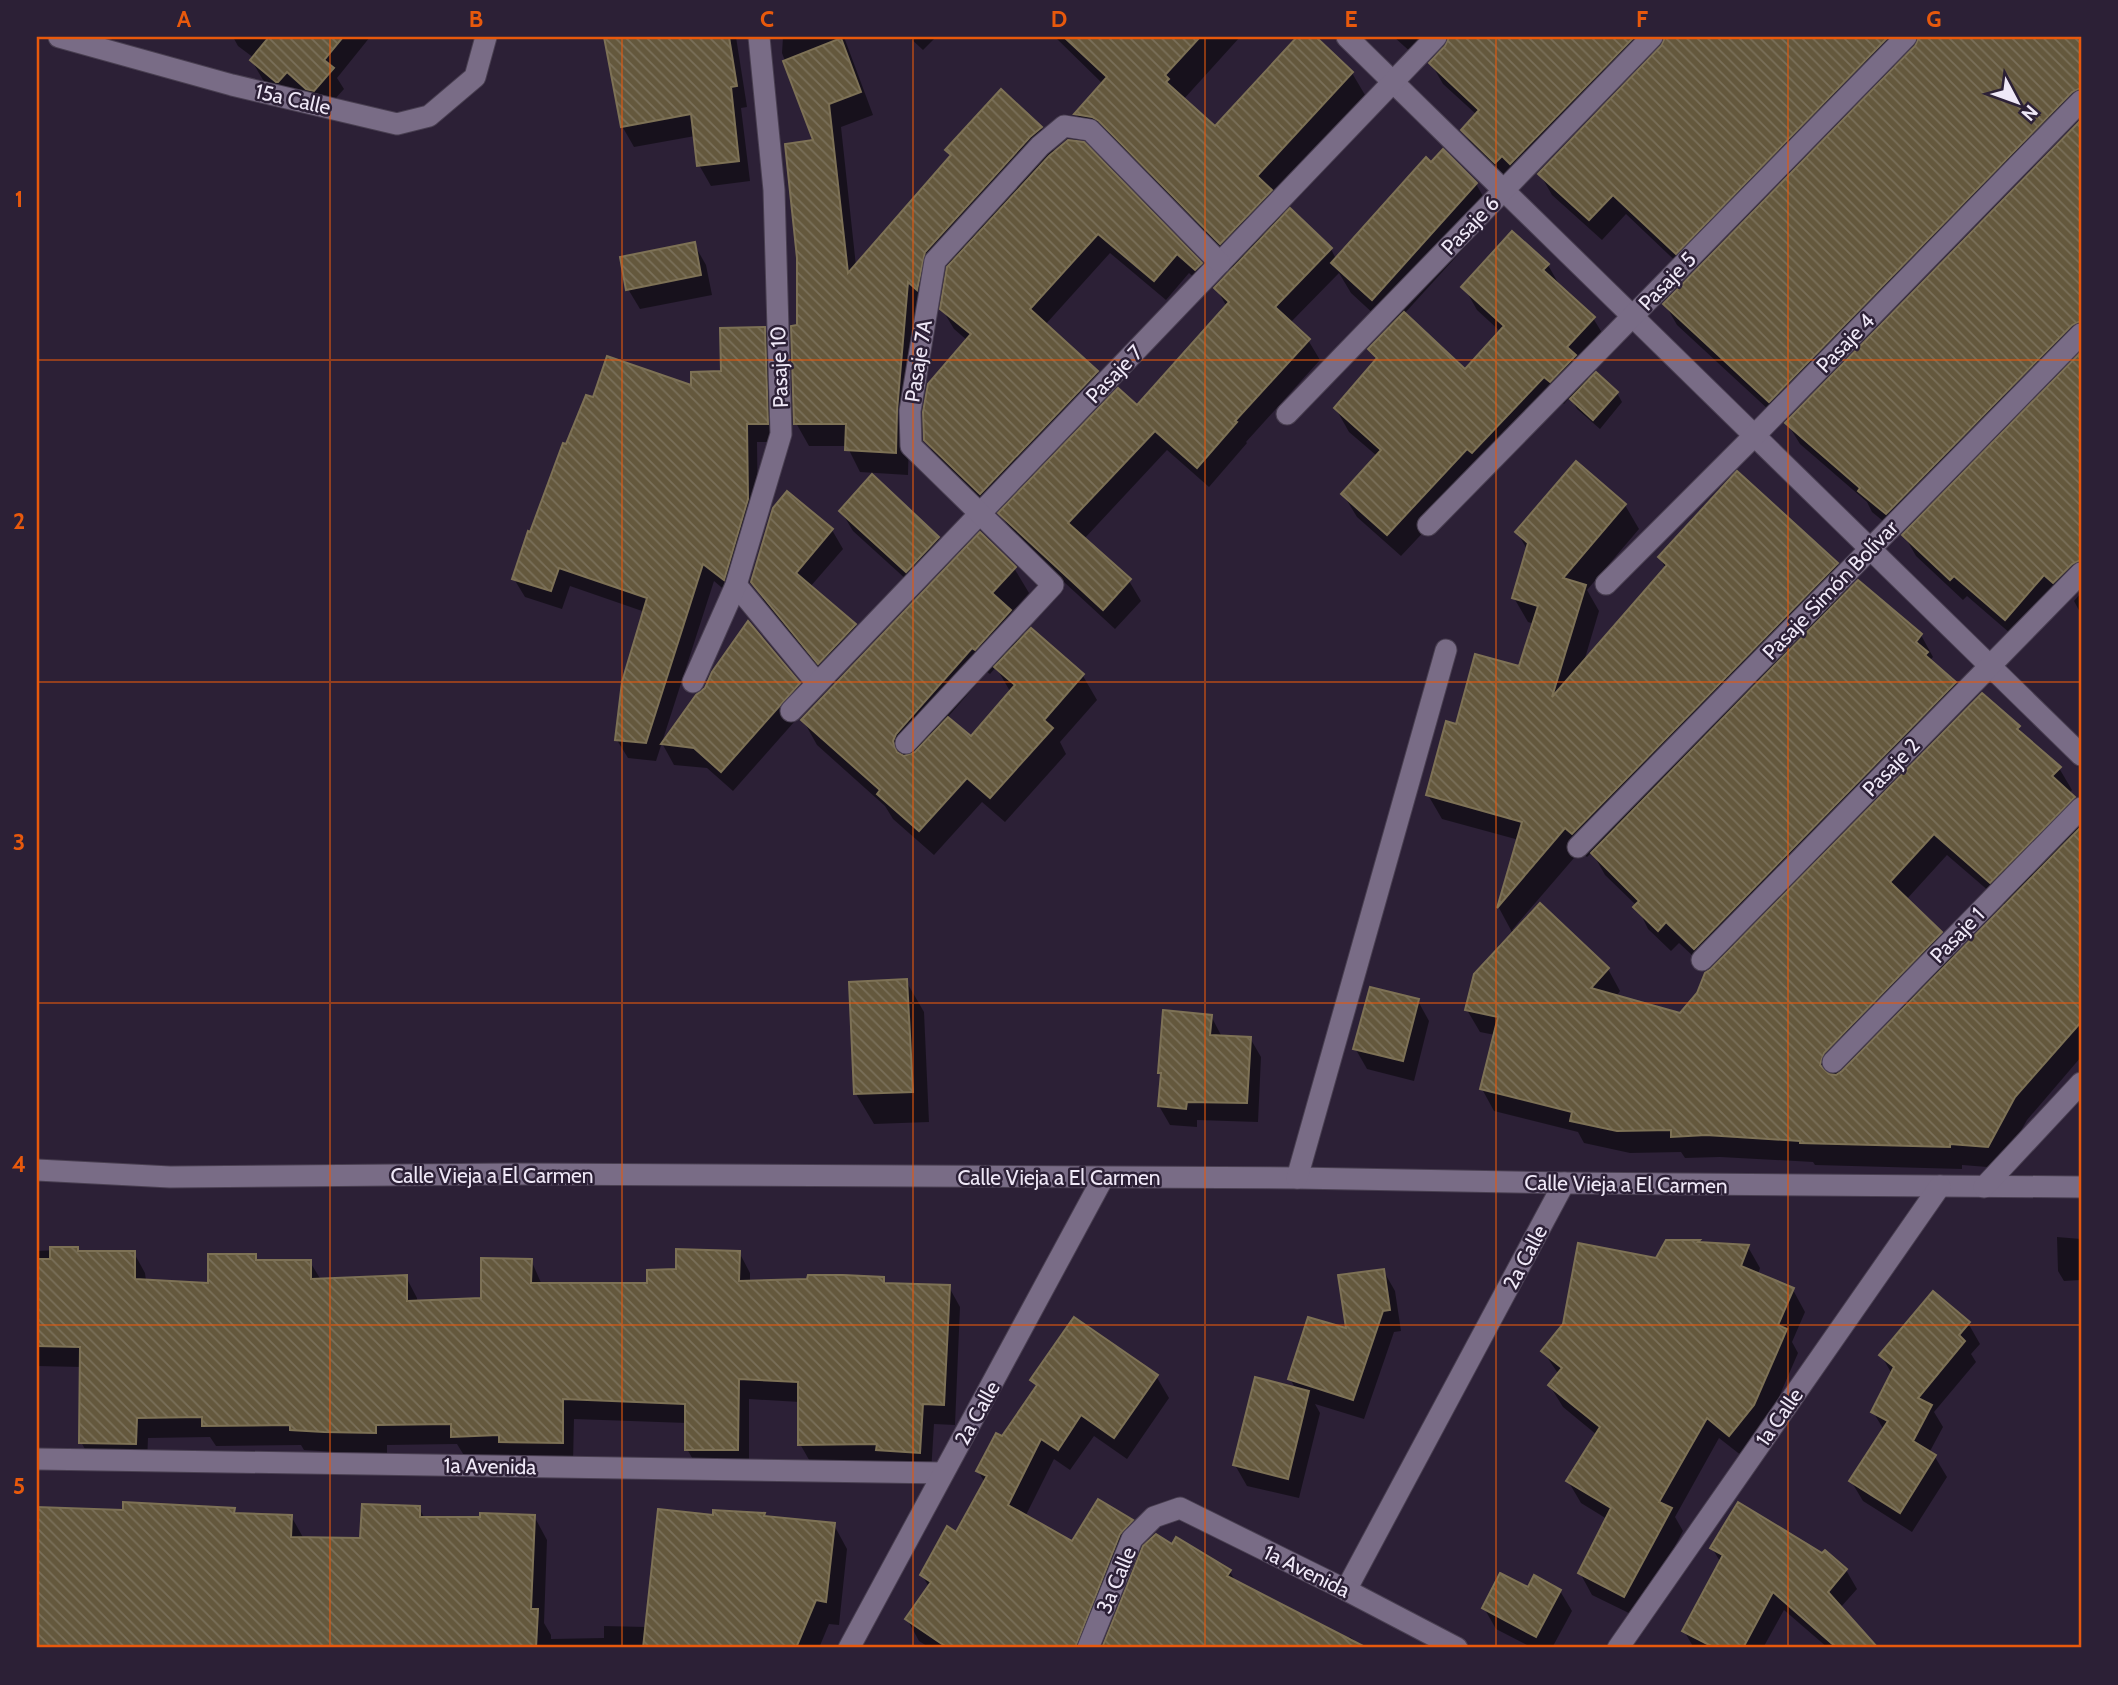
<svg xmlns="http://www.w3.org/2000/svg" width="2118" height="1685" font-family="Cabin,sans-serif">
  <defs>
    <pattern id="building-back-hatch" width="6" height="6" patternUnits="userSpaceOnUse" patternTransform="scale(1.75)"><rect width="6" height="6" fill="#64583d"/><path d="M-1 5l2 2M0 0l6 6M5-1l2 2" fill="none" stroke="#7a705a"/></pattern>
  </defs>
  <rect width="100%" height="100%" fill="#2c2036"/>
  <!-- shadow -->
  <g fill="#0007" fill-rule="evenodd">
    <polygon points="233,37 370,37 337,78 344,89 325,110 289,101 263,80 252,61 254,58 238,46"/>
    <polygon points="606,37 736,37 747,107 741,108 750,181 711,186 699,165 695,136 634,147 622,126"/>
    <polygon points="783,37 844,37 873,115 841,127 856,266 951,157 947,150 1001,91 1041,128 1055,153 1200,264 1212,284 1207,289 1189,273 1166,300 1110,253 1045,325 1097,372 1109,392 992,513 938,461 926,440 968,341 954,329 942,309 950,262 937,275 909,435 908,475 860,472 847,446 809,446 796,423 799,326 815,142 782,53"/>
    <polygon points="909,37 936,37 923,50"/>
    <polygon points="1055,37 1240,37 1183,100 1215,128 1299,37 1313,37 1352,73 1368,100 1276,200 1285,216 1331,249 1336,259 1476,184 1494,215 1404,314 1465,371 1501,332 1477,310 1464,287 1548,265 1561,288 1593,318 1607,341 1582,368 1589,381 1617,393 1622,402 1600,429 1577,409 1570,397 1564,404 1558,399 1481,471 1401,556 1357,517 1343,494 1377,456 1349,432 1336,409 1377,361 1370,350 1390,329 1351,293 1339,273 1290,323 1308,340 1320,360 1246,442 1247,443 1209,487 1167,450 1084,539 1129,581 1141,601 1115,629 1012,534 1001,513 1138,408 1227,307 1216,288 1235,269 1117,148 1092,141 1076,114 1103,84"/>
    <polygon points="1394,37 2081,37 2081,115 1782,422 1677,325 1665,304 1918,46 1909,49 1688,273 1626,214 1602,240 1552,195 1540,174 1667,42 1654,49 1508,183 1475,151 1463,130 1477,115 1443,84 1431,63 1444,49 1442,47 1424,64"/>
    <polygon points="2081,122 2081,348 1899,534 1872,512 1867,502 1800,444 1787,423"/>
    <polygon points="694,244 706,265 712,295 640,309 628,289"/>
    <polygon points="764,328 775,347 777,442 757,442 758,519 734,598 714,581 656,761 628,758 617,740 645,612 570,586 562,609 525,597 514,579 567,446 594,400 693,387 723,372"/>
    <polygon points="2081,355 2081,588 2018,640 1967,596 1963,600 1916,556 1904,535"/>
    <polygon points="872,477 938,538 950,558 919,591 853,531 841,511"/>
    <path d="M1625,505L1639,529L1587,590L1599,611L1583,665L1666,569L1660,558L1837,564L1851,590L1921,635L1933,657L1930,660L1955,683L1967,705L1708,970L1679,943L1671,951L1648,929L1637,906L1605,875L1592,852L1587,857L1580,851L1512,930L1608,969L1620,991L1616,997L1680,1015L2018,727L2025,738L2059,768L2072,790L2069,793L2081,810V1057L2027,1120L2000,1168L1962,1165V1169L1815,1165L1813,1162L1720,1157L1685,1158L1681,1152L1630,1153L1584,1143L1578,1132L1494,1111L1482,1089L1495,1035L1480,1032L1467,1010L1513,934L1499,908L1519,840L1442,819L1428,795L1457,726L1520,668L1534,624L1528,622L1514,598L1528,551L1517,532ZM1947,855L2005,905L1955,958L1940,933L1906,900ZM1901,1008L1904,1010L1843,1073L1834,1077Z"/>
    <polygon points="832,530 843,549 810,587 855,625 866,644 830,681 764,601 752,582"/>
    <path d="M1014,568L1029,593L1011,613L1025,637L1083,676L1097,700L1060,742L1066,754L1005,822L982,802L934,855L893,819L885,806L817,745L803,720ZM996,667L1011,693L971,739L947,718L987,672L990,674Z"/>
    <polygon points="2081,593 2081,614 2074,601"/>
    <polygon points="798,684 810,704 733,791 707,768 674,765 663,745 697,696"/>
    <polygon points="906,981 924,1012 929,1122 874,1124 856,1094"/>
    <polygon points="1418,1001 1429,1021 1414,1081 1367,1069 1355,1048"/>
    <polygon points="1211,1016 1222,1037 1250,1038 1261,1057 1258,1122 1197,1120 1197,1127 1170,1125 1159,1106 1163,1078 1160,1073"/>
    <polygon points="2057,1237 2081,1239 2081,1280 2064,1281 2058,1271"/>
    <polygon points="1699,1241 1700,1244 1748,1247 1760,1268 1758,1275 1793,1290 1805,1312 1792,1342 1798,1353 1766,1427 1742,1456 1719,1438 1675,1517 1683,1531 1637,1617 1592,1595 1580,1573 1607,1519 1581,1503 1568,1481 1597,1435 1563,1407 1550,1386 1559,1375 1543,1351 1657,1260"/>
    <polygon points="77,1249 80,1253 134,1253 145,1273 146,1281 209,1284 255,1256 259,1261 310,1262 321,1280 406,1277 417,1298 417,1302 483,1300 531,1260 542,1285 649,1284 678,1270 739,1252 750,1273 750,1283 883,1278 887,1285 949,1287 960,1307 955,1425 934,1424 931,1473 812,1465 800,1444 800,1402 749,1399 749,1470 699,1470 687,1449 687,1423 574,1419 573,1463 512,1462 509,1455 465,1457 457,1444 387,1445 387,1453 336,1452 304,1450 301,1445 216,1446 210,1437 148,1438 147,1464 93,1463 81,1442 81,1367 37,1366 37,1251"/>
    <polygon points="1383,1270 1395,1291 1401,1331 1394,1332 1364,1419 1315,1404 1320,1413 1299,1498 1247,1486 1235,1465 1296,1389 1290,1379 1348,1331"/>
    <polygon points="1968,1323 1980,1344 1971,1354 1976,1362 1934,1412 1943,1427 1929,1453 1935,1457 1947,1477 1912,1532 1863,1501 1851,1481 1884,1430 1873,1412 1892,1374 1881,1355"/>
    <polygon points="1156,1376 1169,1398 1127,1459 1094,1436 1070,1470 1054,1459 1025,1517 1073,1544 1131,1521 1144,1543 1132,1556 1084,1648 930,1648 919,1641 907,1619 929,1587 922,1575 957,1534 985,1483 978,1471 1037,1388 1032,1380"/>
    <polygon points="37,1508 125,1511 234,1510 237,1515 291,1516 304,1539 362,1540 419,1508 425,1519 534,1516 547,1540 544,1623 551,1635 551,1639 604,1638 604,1626 647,1627 715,1517 764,1515 765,1518 834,1525 847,1549 839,1625 829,1624 819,1648 37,1648"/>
    <polygon points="1172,1546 1230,1572 1236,1582 1345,1644 1350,1637 1365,1648 1119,1648"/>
    <polygon points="1712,1548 1846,1570 1857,1589 1840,1608 1874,1648 1828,1648 1784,1610 1763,1648 1694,1648 1684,1631 1721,1563"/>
    <polygon points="1528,1590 1560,1591 1572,1611 1552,1648 1533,1648 1496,1629 1484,1608"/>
  </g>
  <!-- building -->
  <g fill="url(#building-back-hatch)" stroke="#7d7155" stroke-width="2">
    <polygon points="269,37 343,37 324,60 334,68 314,91 306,89 287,72 278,82 276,82 250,60"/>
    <polygon points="604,37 729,37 737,86 731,87 739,161 697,166 691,114 621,127"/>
    <polygon points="1064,37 1200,37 1165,75 1169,79 1166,82 1215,126 1297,37 1316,37 1353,72 1257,176 1272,190 1220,244 1099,121 1092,117 1074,114 1107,77"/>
    <polygon points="1449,37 1634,37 1510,164 1502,156 1495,163 1461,130 1479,110 1429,63 1445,46"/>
    <polygon points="1665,37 1888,37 1676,254 1613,195 1589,220 1538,174 1661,46"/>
    <polygon points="1919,37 2081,37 2081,88 2072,92 1769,402 1663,304 1915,46"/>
    <polygon points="841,38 861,92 829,104 848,273 951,155 945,150 1001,89 1042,127 1030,137 925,252 917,290 908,282 897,411 896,453 845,450 846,424 794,424 791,326 797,325 797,258 785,144 813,140 783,61"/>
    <polygon points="2081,120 2081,321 2072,325 1886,514 1858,491 1860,488 1785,423"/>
    <polygon points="1068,140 1084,142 1202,263 1195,270 1177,254 1154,281 1098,234 1030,309 1098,371 980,494 924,440 923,412 928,384 971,334 940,309 947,267 1049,156"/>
    <polygon points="1443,149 1477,183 1372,300 1331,263 1426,157 1431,162"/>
    <polygon points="1290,208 1332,248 1275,307 1310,339 1235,421 1237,422 1197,468 1155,431 1068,523 1131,579 1103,610 998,513 1118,388 1137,405 1229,302 1214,288"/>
    <polygon points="1512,231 1549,264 1543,270 1595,317 1567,347 1576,355 1550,382 1544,377 1472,453 1467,449 1387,535 1341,494 1381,450 1334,408 1377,358 1368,349 1404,312 1465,369 1504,326 1461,287"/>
    <polygon points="695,242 701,275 626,290 620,257"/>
    <polygon points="765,327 768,424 747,424 748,499 724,580 703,564 646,743 615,740 622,682 647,598 559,568 551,591 512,579 528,531 530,532 563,443 566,444 586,395 593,397 607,356 691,385 691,372 721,371 720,328"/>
    <polygon points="2081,352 2081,560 2072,564 2053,583 2044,575 2005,620 1954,576 1950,580 1902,535"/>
    <polygon points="1596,372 1618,392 1593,420 1570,399"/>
    <polygon points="1576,461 1626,504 1563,578 1586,585 1552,697 1667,565 1658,557 1737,471 1838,563 1572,834 1565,828 1497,908 1522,822 1426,795 1446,721 1456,724 1475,654 1519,666 1538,606 1512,598 1528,543 1515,532"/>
    <polygon points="872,474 939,537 906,572 839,511"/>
    <polygon points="787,491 833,529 796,573 856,624 818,664 751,582 773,508"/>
    <polygon points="980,532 1016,567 992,593 1011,610 975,650 972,648 896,734 893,741 897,752 904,756 915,752 948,717 971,736 1015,685 994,667 1031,628 1084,674 1044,720 1053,728 990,798 967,778 919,831 877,794 880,790 801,720"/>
    <polygon points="1858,580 1922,634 1916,642 1928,652 1925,655 1956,682 1694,949 1666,922 1658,931 1633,907 1639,901 1591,853"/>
    <polygon points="748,621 800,683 721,772 694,748 661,744 696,695 705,688 712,672"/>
    <polygon points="1982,693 2020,726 2017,729 2061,767 2052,776 2075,797 1990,883 1934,834 1890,882 1942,932 1824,1053 1820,1065 1829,1074 1836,1075 1842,1071 2081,827 2081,1022 2015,1097 1988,1147 1950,1144 1950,1147 1800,1143 1800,1141 1706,1135 1671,1137 1671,1130 1617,1131 1570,1121 1572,1112 1480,1089 1498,1017 1465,1010 1474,974 1540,903 1609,968 1591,988 1680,1013 1697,993 1705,973 1711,969"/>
    <polygon points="907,979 913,1092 854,1094 849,982"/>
    <polygon points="1370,987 1419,999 1403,1061 1353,1049"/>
    <polygon points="1163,1010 1212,1015 1210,1035 1251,1037 1247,1103 1187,1102 1186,1109 1158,1106 1161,1073 1158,1073"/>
    <polygon points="1666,1240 1700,1240 1698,1242 1749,1245 1741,1266 1794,1288 1778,1325 1787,1329 1754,1405 1729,1436 1707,1418 1659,1502 1672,1508 1624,1597 1578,1573 1611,1508 1566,1481 1600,1427 1548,1385 1562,1368 1541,1351 1563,1324 1578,1243 1656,1258"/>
    <polygon points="50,1247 78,1247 78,1251 135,1251 135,1279 208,1283 208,1254 256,1254 256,1260 311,1260 311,1279 407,1275 407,1301 481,1298 481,1258 532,1259 531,1283 647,1283 647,1270 676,1269 676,1249 740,1251 739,1281 807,1279 808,1275 843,1275 884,1277 884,1283 950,1285 944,1405 923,1404 920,1453 876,1450 877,1444 798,1445 798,1382 739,1379 738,1450 685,1450 685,1404 563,1399 563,1443 499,1442 499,1435 451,1437 451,1424 376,1425 376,1433 324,1432 290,1430 290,1425 202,1426 202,1417 137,1418 136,1444 79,1443 80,1347 37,1346 37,1259 50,1259"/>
    <polygon points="1384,1269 1390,1310 1383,1311 1353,1400 1288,1379 1308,1317 1346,1328 1338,1275"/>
    <polygon points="1933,1291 1970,1322 1959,1335 1965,1341 1918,1398 1932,1405 1913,1441 1936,1455 1900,1513 1849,1481 1888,1421 1871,1412 1894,1367 1879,1355"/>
    <polygon points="1074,1317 1158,1375 1114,1438 1081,1415 1058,1450 1041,1439 1008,1505 1072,1541 1098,1499 1133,1520 1120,1534 1075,1648 948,1648 905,1619 931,1582 920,1575 947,1526 956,1532 987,1476 976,1471 996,1433 1002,1436 1037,1385 1030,1380"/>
    <polygon points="1255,1377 1309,1391 1288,1479 1233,1465"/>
    <polygon points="123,1502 235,1508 234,1513 292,1515 291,1537 360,1538 362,1504 420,1506 420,1517 480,1517 480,1513 535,1515 531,1609 538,1609 536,1648 37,1648 37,1507 123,1510"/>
    <polygon points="1738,1502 1822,1553 1825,1550 1847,1569 1828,1592 1878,1648 1837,1648 1773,1592 1743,1648 1715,1648 1682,1631 1723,1555 1710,1548"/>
    <polygon points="658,1509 713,1515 713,1510 765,1513 764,1516 835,1523 826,1602 816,1600 796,1648 643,1648"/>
    <polygon points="1156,1534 1172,1544 1176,1537 1231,1570 1227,1576 1367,1648 1102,1648 1143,1546"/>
    <polygon points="1500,1573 1528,1587 1534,1575 1561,1590 1536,1637 1482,1608"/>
  </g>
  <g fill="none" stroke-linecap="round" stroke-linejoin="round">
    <defs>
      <g id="minor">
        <polyline points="59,37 232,85 397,124 429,116 475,77 486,37"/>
        <polyline points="1347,37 2081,755"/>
        <polyline points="1287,414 1652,37"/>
        <polyline points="1428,525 1906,37"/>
        <polyline points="1606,584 1754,436 2081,101"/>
        <polyline points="736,585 817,683"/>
        <polyline points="693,682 736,585 781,434 774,190 759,37"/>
        <polyline points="791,711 1436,37"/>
        <polyline points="906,743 1053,585 911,446 910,411 935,261 1040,146 1064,126 1090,130 1220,263"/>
        <polyline points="1578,847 2081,334"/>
        <polyline points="1702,960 2081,573"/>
        <polyline points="1833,1062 2081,808"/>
        <polyline points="37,1170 170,1177 519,1174 1297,1178 1564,1183 2081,1187"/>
        <polyline points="1297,1178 1446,650"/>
        <polyline points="1984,1187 2081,1083"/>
        <polyline points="37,1459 943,1473"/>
        <polyline points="1346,1590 1564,1183"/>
        <polyline points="849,1648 1103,1178"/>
        <polyline points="1088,1648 1132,1539 1154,1517 1180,1508 1346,1590 1457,1648"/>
        <polyline points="1618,1648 1940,1186"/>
      </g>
    </defs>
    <!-- minor casing -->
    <use href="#minor" stroke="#493f51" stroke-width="23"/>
    <!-- minor -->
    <use href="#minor" stroke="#796c86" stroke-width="21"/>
  </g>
  <!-- grid -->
  <path fill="none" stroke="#e8590c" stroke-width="2" stroke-opacity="0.55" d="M330,37V1648M622,37V1648M913,37V1648M1205,37V1648M1496,37V1648M1788,37V1648M37,360H2081M37,682H2081M37,1003H2081M37,1325H2081"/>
  <g text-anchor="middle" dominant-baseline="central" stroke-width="5" stroke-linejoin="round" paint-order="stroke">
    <!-- street labels -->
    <g font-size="21" fill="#efe8f7" stroke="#2c2036">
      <text transform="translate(293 99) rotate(13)">15a Calle</text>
      <text transform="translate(1470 225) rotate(-46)">Pasaje 6</text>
      <text transform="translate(1667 281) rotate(-46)">Pasaje 5</text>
      <text transform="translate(1845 343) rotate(-46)">Pasaje 4</text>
      <text transform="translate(918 361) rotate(-81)">Pasaje 7A</text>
      <text transform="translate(779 367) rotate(-92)">Pasaje 10</text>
      <text transform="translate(1114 374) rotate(-46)">Pasaje 7</text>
      <text transform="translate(1830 590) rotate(-46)">Pasaje Simón Bolívar</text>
      <text transform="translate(1891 767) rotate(-46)">Pasaje 2</text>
      <text transform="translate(1957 935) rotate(-46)">Pasaje 1</text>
      <text x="492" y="1175">Calle Vieja a El Carmen</text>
      <text x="1059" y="1177">Calle Vieja a El Carmen</text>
      <text transform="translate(1626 1184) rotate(1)">Calle Vieja a El Carmen</text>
      <text transform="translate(1525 1257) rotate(-62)">2a Calle</text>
      <text transform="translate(977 1413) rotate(-61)">2a Calle</text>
      <text transform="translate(1779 1417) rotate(-55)">1a Calle</text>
      <text transform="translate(490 1466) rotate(1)">1a Avenida</text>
      <text transform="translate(1307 1571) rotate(26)">1a Avenida</text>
      <text transform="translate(1116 1580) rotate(-67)">3a Calle</text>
    </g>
  </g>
  <!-- border -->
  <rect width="2118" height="1685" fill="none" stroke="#2c2036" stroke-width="77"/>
  <!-- north arrow -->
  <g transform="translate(2017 102) rotate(131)" stroke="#2c2036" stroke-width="5" paint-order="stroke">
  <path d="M0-5L12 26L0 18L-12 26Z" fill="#efe8f7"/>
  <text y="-10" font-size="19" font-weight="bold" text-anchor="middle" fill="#efe8f7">N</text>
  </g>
  <rect x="38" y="38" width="2042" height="1608" fill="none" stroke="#e8590c" stroke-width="2.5"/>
  <g font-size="23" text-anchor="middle" font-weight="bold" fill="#e8590c">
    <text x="184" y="27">A</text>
    <text x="476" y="27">B</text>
    <text x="767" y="27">C</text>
    <text x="1059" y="27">D</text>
    <text x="1351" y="27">E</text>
    <text x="1642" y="27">F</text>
    <text x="1934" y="27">G</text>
    <text x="19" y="207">1</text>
    <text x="19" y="529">2</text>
    <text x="19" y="850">3</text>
    <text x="19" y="1172">4</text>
    <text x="19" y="1494">5</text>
  </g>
</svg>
